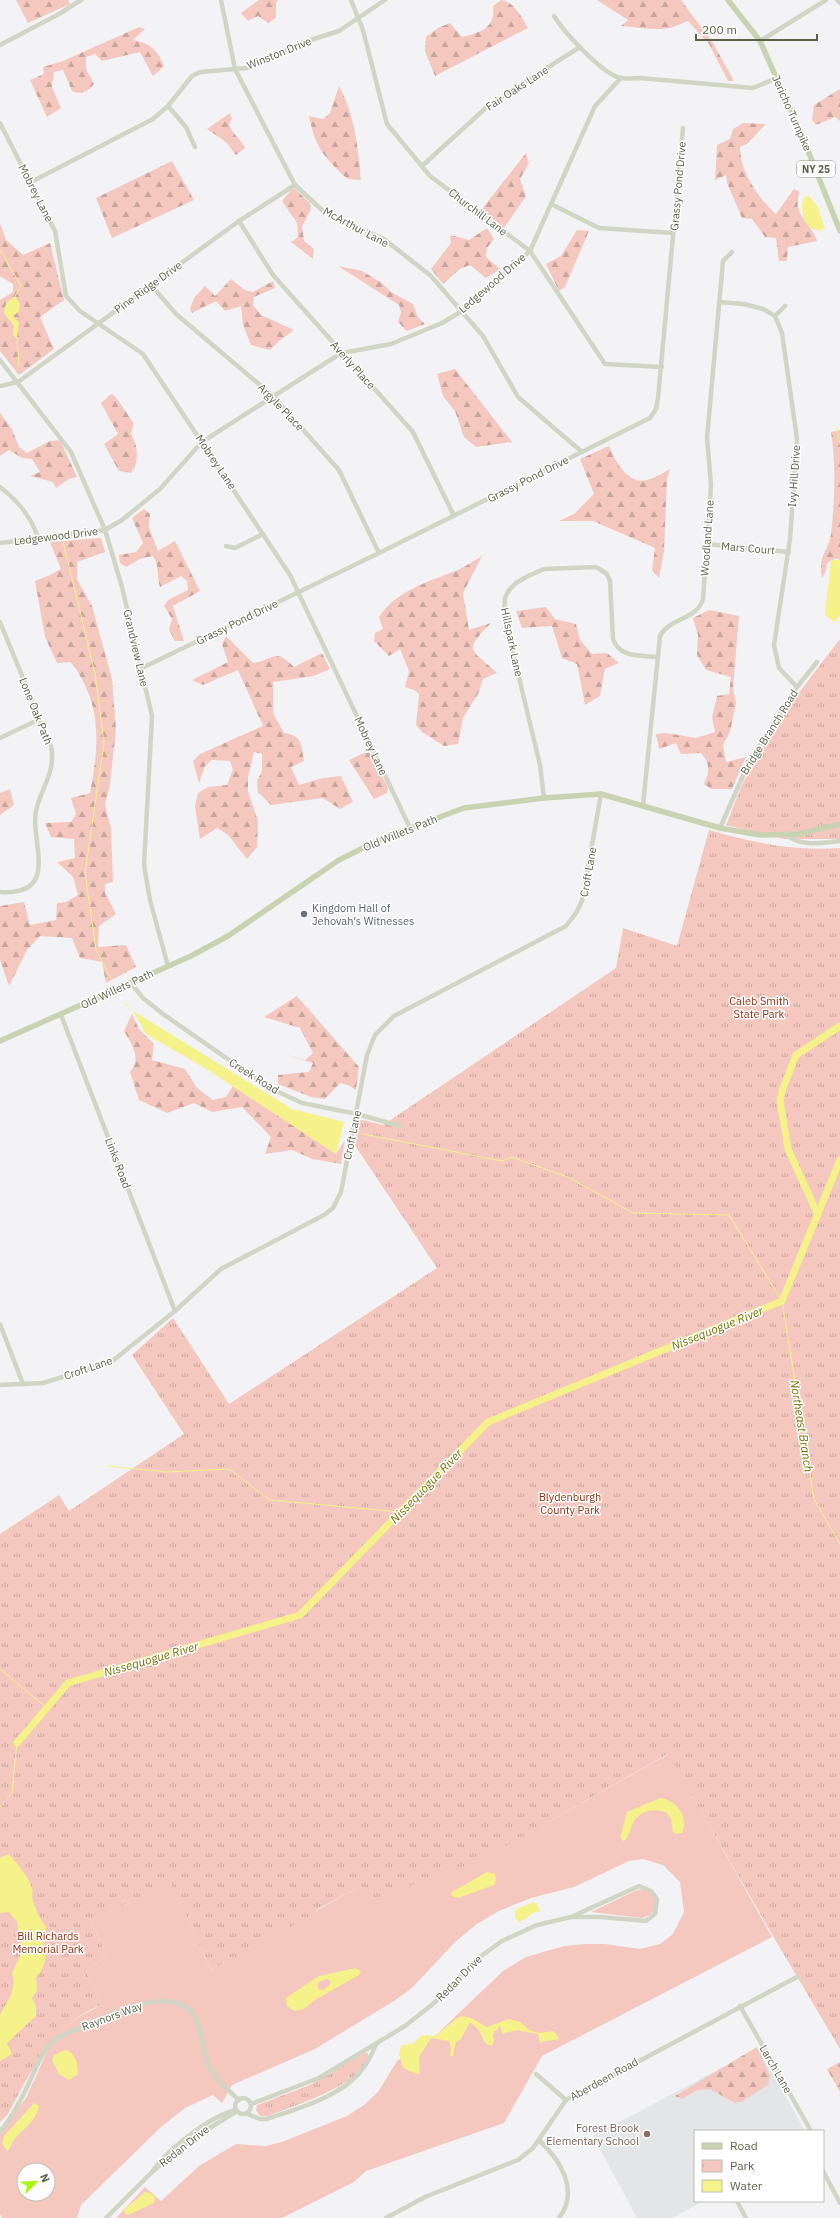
<svg xmlns="http://www.w3.org/2000/svg" width="840" height="2218" font-family="'IBM Plex Sans',sans-serif">
  <defs>
    <pattern id="forest-firs" width="22" height="20" patternUnits="userSpaceOnUse"><rect width="22" height="20" fill="#f4c8bf"/><path d="M5 1l3.5 6h-7zM16 11l3.5 6h-7z" fill="#c9a69d"/></pattern>
    <pattern id="park-tufts" width="24" height="20" patternUnits="userSpaceOnUse"><rect width="24" height="20" fill="#f4c8bf"/><path d="M3 7l-1-3M5 7V3M7 7l1-3M15 17l-1-3M17 17v-4M19 17l1-3" fill="none" stroke="#c9a69d"/></pattern>
  </defs>
  <rect width="100%" height="100%" fill="#f3f3f5"/>
  <!-- education -->
  <polygon fill="#e3e5e6" points="759,2048 805,2131 695,2131 695,2201 704,2201 672,2218 637,2218 593,2136"/>
  <!-- grass -->
  <g fill="#f4c8bf" fill-rule="evenodd">
    <path d="M669,1754L772,1937L542,2056L504,2123L366,2171L354,2182L282,2218H116L145,2187L161,2201L199,2166L236,2144L265,2146L282,2142L347,2116L364,2105L378,2092L397,2061L437,2034L503,1971L526,1957L564,1946L586,1944H605L640,1949L660,1944L673,1934L684,1912L680,1882L663,1865L643,1859L629,1861L574,1887L531,1898L499,1911L477,1924L455,1942L412,1988L394,2001L315,2049L232,2085L222,2103L213,2095L185,2108L161,2127L81,2205L77,2218H2L0,2214V2132L26,2098L54,2036L77,2018L101,2005L86,1971L107,1956L91,1921L170,1880L211,1970L355,1889L361,1903L482,1859ZM24,2170H48V2194H24Z"/>
    <path d="M645,1889C660,1898 659,1915 641,1918L591,1912L637,1890Z"/>
  </g>
  <!-- forest -->
  <g fill="url(#forest-firs)" fill-rule="evenodd">
    <polygon points="16,0 68,0 70,4 28,23"/>
    <polygon points="259,0 278,0 276,3 276,18 268,23 258,16 248,21 241,13"/>
    <path d="M501,0C515,2 521,17 528,28L435,76L425,51L426,37L438,28L450,23L462,37C480,33 496,28 493,6Z"/>
    <path d="M597,0H681L713,43L734,81H728L709,44L688,21C682,23 676,27 669,28C655,31 636,27 621,26L628,20Z"/>
    <path d="M139,27L145,29L133,40C150,43 158,50 164,66L153,76L140,52L102,61L95,54L86,57V69L94,84C87,92 81,95 72,91L63,70L54,72L52,87L61,108L47,117L30,80L44,74L43,67L63,61Z"/>
    <path d="M339,86C355,115 358,148 361,180L348,179L344,176C321,153 316,148 309,116L323,119L330,113Z"/>
    <polygon points="840,89 840,121 835,117 816,125 812,120 814,105"/>
    <path d="M230,113L232,119L229,124C232,134 241,139 245,148L236,155L226,142L207,129Z"/>
    <path d="M743,123L766,124L747,144L740,147C740,171 758,198 776,214L794,189L799,191C799,196 797,202 798,207C801,220 814,229 817,241L788,247L787,261H779L776,238L765,237L752,219L742,218L727,183L726,175L715,180L717,145L730,139L733,129Z"/>
    <polygon points="526,153 529,163 520,179 526,196 504,228 482,209"/>
    <polygon points="172,161 194,200 112,238 96,198"/>
    <polygon points="295,189 310,203 311,209 302,227 304,241 314,249 313,259 291,242 298,237 297,223 282,201 291,190"/>
    <path d="M0,223L6,240L23,255L50,243L64,300L40,317L54,349L19,375L0,351V300L13,292V284L0,276ZM19,311L13,316L17,338L13,336L14,325L4,313Z"/>
    <polygon points="487,228 494,239 487,248 486,257 500,269 486,278 470,265 460,269 443,284 431,269 451,243 450,235 469,240"/>
    <polygon points="577,230 589,231 565,287 559,291 546,264 561,256"/>
    <polygon points="338,266 362,271 382,283 391,292 413,304 418,317 425,324 407,331 398,322 401,312 399,305"/>
    <polygon points="231,279 245,290 253,292 273,281 275,288 254,297 253,305 261,315 294,330 278,342 270,350 251,345 243,325 241,306 225,311 216,301 192,313 190,309 194,298 205,286 215,296"/>
    <polygon points="455,369 512,442 476,447 464,437 455,411 443,396 437,374"/>
    <path d="M111,394C117,395 128,417 134,423L131,434C138,446 140,461 131,473L119,471L104,444L118,434L101,403Z"/>
    <polygon points="0,413 12,429 19,447 27,453 50,441 60,440 77,477 69,479 56,488 53,482 30,476 40,472 32,459 22,458 9,450 0,456"/>
    <path d="M840,430V560L836,558L827,563L826,571L822,578C818,553 828,553 831,534C835,500 836,465 831,432Z"/>
    <path d="M609,446C615,460 627,485 647,480C655,478 663,473 670,469L667,479L664,551L659,578L652,570L655,548L593,521H559L574,514L594,494L580,459Z"/>
    <path d="M144,509L150,514L149,527L158,551L175,541L200,591L173,606L184,641H175L169,630L172,619L164,606L168,600L188,590L187,581L181,576L160,587C157,577 159,563 153,556L140,559L126,567L120,563L119,555L136,552L143,543L132,518Z"/>
    <path d="M101,538L105,552L77,562V579L92,606L112,679L116,729L110,785L105,805L111,828L113,882L105,884V893L116,914L99,926L98,947L126,945L136,967L106,983L102,962L80,958L72,938L40,936L27,950L9,986L0,960V906L24,902L30,925L56,920L57,903L66,902L78,895L73,877L57,862L75,858L74,839L51,837L45,823L71,822L76,814L71,798L90,793C99,745 103,705 71,662L57,663L45,637L35,581L48,576L61,569L50,542Z"/>
    <path d="M482,556L463,593L469,630L491,623C461,653 473,649 497,673L483,679L479,692L463,718L458,744L444,746L422,732L416,725L419,694L414,690L405,687L409,671L400,649L389,656L374,641L375,633L383,629L379,617C397,589 432,581 460,569C468,565 475,560 482,556Z"/>
    <polygon points="546,607 555,619 576,624 580,640 592,654 607,653 619,663 605,669 600,696 585,705 577,664 562,658 552,626 522,628 516,611"/>
    <path d="M709,610L739,616L733,688L736,703L730,732L723,745L726,762L746,757L732,789H711L704,784C710,772 710,763 701,753L681,754L676,743L659,749L656,734L667,733L696,738L715,732L712,717L717,696L729,694L731,677L706,670L697,655L698,635L693,618Z"/>
    <path d="M226,636L253,663C276,660 273,647 294,667L322,653L330,669L314,676L273,682V713L284,733C303,736 301,744 304,761L291,767L299,785L323,778L341,776L353,802L340,809L323,798L271,805L258,792L257,781L262,771V754L254,752L248,778V791L258,821L257,847L247,859L228,835L217,828L200,839L195,806L198,793L208,787L227,785L233,770L230,761L212,760L205,766L199,783L193,761L200,754L263,726L238,670L203,685L192,680L228,662L222,644Z"/>
    <polygon points="364,753 370,753 388,788 387,793 374,799 349,760"/>
    <polygon points="10,789 14,805 0,815 0,793"/>
    <polygon points="297,996 359,1067 356,1090 348,1085 340,1083 325,1099 311,1097 278,1084 278,1075 309,1072 313,1063 280,1053 305,1060 313,1053 300,1028 264,1017"/>
    <path d="M132,1014L139,1029L154,1044L152,1060L185,1069L197,1088L213,1100L226,1097L233,1086L336,1154L345,1140L341,1164L312,1159L292,1150L265,1154L271,1137L242,1107L212,1112L194,1103L167,1113L139,1100L130,1072C142,1058 132,1045 124,1031Z"/>
    <polygon points="757,2047 770,2076 768,2085 741,2102 735,2103 710,2089 697,2090 682,2099 675,2096"/>
    <polygon points="840,2062 840,2092 827,2069"/>
  </g>
  <!-- park -->
  <g fill="url(#park-tufts)">
    <path d="M840,639V839H784L726,825C733,809 738,792 746,777C771,728 806,683 840,639Z"/>
    <path d="M709,830C755,843 792,851 840,848V2049L773,1936L668,1754L481,1860L360,1904L355,1889L318,1909L311,1916L211,1970L170,1881L91,1921L107,1956L86,1971L101,2005C52,2024 32,2070 8,2114L0,2122V1534L59,1495L69,1511L184,1434L132,1355L173,1318L229,1404L437,1268L354,1144L359,1119L383,1125L616,968L623,928L677,946Z"/>
    <path d="M365,2053H368C370,2083 290,2107 268,2116H261L256,2111L257,2105L310,2085Z"/>
  </g>
  <!-- water -->
  <g fill="#f4f289" fill-rule="evenodd">
    <path d="M808,195L817,206L825,229C822,229 819,231 816,230C804,228 799,207 804,198Z"/>
    <polygon points="15,296 20,304 19,311 13,316 19,322 17,338 13,336 14,325 4,313 6,303"/>
    <polygon points="831,560 839,560 840,563 840,615 834,622 825,615"/>
    <polygon points="133,1011 292,1109 344,1122 336,1154 208,1070 146,1034"/>
    <path d="M660,1798C675,1799 690,1817 682,1833L676,1834L673,1832L671,1819L667,1813C655,1807 639,1811 633,1823C630,1830 630,1835 624,1841L622,1840L620,1837L627,1812Z"/>
    <path d="M9,1854C17,1864 28,1875 32,1888C33,1890 32,1894 32,1897C33,1904 41,1921 46,1927C38,1948 55,1954 36,1978L37,1991L32,1998L36,2006V2016L7,2043L12,2054L0,2061V2015L11,1995L14,1982L12,1974L22,1951L17,1922L9,1912L0,1913V1858Z"/>
    <polygon points="487,1872 495,1874 496,1881 494,1885 458,1898 451,1896 452,1892"/>
    <path d="M533,1902L537,1904L540,1911C530,1912 527,1920 519,1922L515,1917V1910Z"/>
    <path d="M356,1968L361,1972L359,1975L315,2000L304,2009L294,2011L287,2006L286,1998L319,1976ZM327,1979L331,1982L329,1986L323,1990L318,1989V1982Z"/>
    <polygon points="462,2016 471,2018 487,2027 509,2019 520,2022 529,2030 540,2033 554,2031 559,2039 540,2042 538,2034 516,2030 503,2034 500,2026 493,2034 494,2041 492,2046 486,2044 478,2029 470,2022 461,2039 456,2042 453,2056 450,2056 451,2047 449,2041 431,2038 419,2057 420,2073 417,2074 403,2068 399,2054 401,2046 414,2043 422,2035 435,2036 457,2018"/>
    <polygon points="66,2050 72,2053 77,2062 78,2074 69,2080 59,2074 52,2060 54,2055"/>
    <path d="M34,2103L39,2106C37,2122 19,2131 12,2143C10,2147 10,2149 7,2151L2,2144L4,2136Z"/>
    <polygon points="145,2192 150,2193 155,2197 154,2203 128,2215 125,2214 124,2211 126,2208"/>
  </g>
  <g fill="none" stroke-linecap="round" stroke-linejoin="round">
    <!-- stream -->
    <g stroke="#f4f289" stroke-width="1">
      <polyline points="0,250 21,286 15,296"/>
      <polyline points="17,338 19,366"/>
      <polyline points="836,427 840,444"/>
      <polyline points="63,541 95,674 104,743 85,873 96,950 111,978"/>
      <polyline points="837,619 840,623"/>
      <polyline points="125,1004 129,1006"/>
      <polyline points="363,1134 502,1161 512,1157 570,1178 633,1213 729,1215 782,1301 814,1499 840,1544"/>
      <polyline points="107,1466 167,1472 229,1469 270,1500 400,1512"/>
      <polyline points="0,1669 47,1708"/>
      <polyline points="7,1799 12,1792 17,1743"/>
      <polyline points="0,1807 3,1804"/>
    </g>
    <!-- river -->
    <g stroke="#f4f289" stroke-width="7">
      <polyline points="818,1215 788,1149 780,1101 783,1088 796,1055 840,1026"/>
      <polyline points="17,1743 68,1683 300,1615 488,1422 782,1301 840,1160"/>
    </g>
    <!-- minor -->
    <g stroke="#d1d5c3" stroke-width="4.5">
      <polyline points="221,0 235,69 295,185 323,211 384,239 431,276 483,336 518,397 582,452"/>
      <polyline points="351,0 363,30 387,124 430,176 530,251 605,364 662,367"/>
      <polyline points="837,0 840,3"/>
      <path d="M554,16C564,32 603,75 621,78C627,79 634,78 640,78L753,88L777,78"/>
      <polyline points="760,41 826,0"/>
      <polyline points="0,45 59,14 81,0"/>
      <polyline points="168,106 186,127 195,147"/>
      <polyline points="0,123 55,231 66,296 80,311 143,354 290,575 410,828"/>
      <polyline points="422,166 489,105 580,47"/>
      <polyline points="31,182 153,119 168,106 192,76 200,72 247,68 258,64 301,43 339,31 385,0"/>
      <polyline points="551,204 599,228 673,233"/>
      <polyline points="239,221 273,275 413,432 454,516"/>
      <polyline points="151,285 176,314 273,396 339,470 379,553"/>
      <polyline points="719,302 744,304 763,309 775,316 782,333 797,439 790,539 774,645 779,668 797,687"/>
      <polyline points="775,316 785,306"/>
      <polyline points="0,360 71,452 105,530 122,587 152,716 144,865 150,900 168,966"/>
      <polyline points="0,386 18,382 239,221 295,185"/>
      <path d="M0,487C18,501 31,516 38,538"/>
      <polyline points="0,543 105,530 122,520 160,489 202,442 327,362 342,353 391,344 442,323 462,311 530,251 595,106 621,78"/>
      <polyline points="707,544 789,552"/>
      <polyline points="226,546 235,548 263,534"/>
      <path d="M0,622L51,746C56,770 43,785 37,807C27,837 64,896 0,892"/>
      <polyline points="142,668 379,553 650,418 656,409 658,398 683,128"/>
      <polyline points="0,738 40,719"/>
      <path d="M544,798L540,765L504,615L505,598L509,590L516,583L528,576L544,569L596,567L607,574L610,581L613,639C620,658 639,655 657,657"/>
      <path d="M643,805L660,636C669,618 697,620 703,599L711,485L707,438L723,261L732,252"/>
      <polyline points="720,828 749,762 797,687 817,662"/>
      <path d="M786,835C801,847 823,843 840,841"/>
      <polyline points="130,982 143,998 163,1014 268,1087 302,1103 357,1114 400,1126"/>
      <polyline points="61,1015 175,1311"/>
      <polyline points="0,1324 23,1384"/>
      <polyline points="0,1385 43,1383 111,1362 175,1311 221,1269 324,1215 333,1208 341,1192 367,1055 375,1035 394,1016 566,926 576,913 582,901 601,794"/>
      <polygon points="639,1886 651,1891 657,1899 655,1914 646,1921 601,1917 571,1917"/>
      <polyline points="740,2006 811,2131"/>
      <polyline points="536,2074 566,2100"/>
      <circle cx="243" cy="2106" r="8"/>
      <polyline points="251,2104 319,2078 405,2026 434,2003 477,1959 502,1941 537,1925 571,1917"/>
      <path d="M236,2110C212,2115 166,2150 153,2171L192,2139L237,2111"/>
      <path d="M247,2114L260,2119H266C297,2109 340,2097 361,2071C368,2063 372,2054 376,2044"/>
      <path d="M0,2132C12,2117 21,2100 29,2083C35,2070 40,2056 49,2045C58,2035 74,2031 86,2025C112,2014 167,1986 191,2011C202,2023 202,2051 209,2066C215,2079 228,2090 239,2100"/>
      <path d="M539,2140C560,2160 580,2190 559,2218"/>
      <polyline points="823,2171 840,2203"/>
      <polyline points="737,2201 746,2218"/>
      <polyline points="106,2218 153,2171"/>
      <polyline points="386,2218 425,2197 518,2160 533,2148 566,2100 797,1977"/>
    </g>
    <!-- major -->
    <g stroke="#cad3b1" stroke-width="5.5">
      <polyline points="728,0 760,41 799,128 840,231"/>
      <polyline points="0,1041 191,956 228,936 339,860 381,839 464,808 544,798 601,794 720,828 760,835 798,834 840,824"/>
    </g>
  </g>
  <!-- markers -->
  <circle fill="#6b7280" stroke="#fff" stroke-width="1.5" cx="304" cy="914" r="4"/>
  <circle fill="#8d6e63" stroke="#fff" stroke-width="1.5" cx="647" cy="2134" r="4"/>
  <g text-anchor="middle" dominant-baseline="central" stroke-width="3" stroke-linejoin="round" paint-order="stroke">
    <!-- shield labels -->
    <rect fill="#fff" stroke="#8d917f" stroke-width="1" x="797" y="161" width="38" height="16" rx="3"/>
    <g font-size="10" font-weight="bold" fill="#5c6248">
      <text x="816" y="169">NY 25</text>
    </g>
    <!-- street labels -->
    <g font-size="11" fill="#5c6248" stroke="#fff">
      <text transform="translate(279 53) rotate(-22)">Winston Drive</text>
      <text transform="translate(517 88) rotate(-33)">Fair Oaks Lane</text>
      <text transform="translate(792 113) rotate(66)">Jericho Turnpike</text>
      <text transform="translate(678 186) rotate(-85)">Grassy Pond Drive</text>
      <text transform="translate(36 193) rotate(63)">Mobrey Lane</text>
      <text transform="translate(478 212) rotate(37)">Churchill Lane</text>
      <text transform="translate(356 227) rotate(28)">McArthur Lane</text>
      <text transform="translate(492 283) rotate(-41)">Ledgewood Drive</text>
      <text transform="translate(148 287) rotate(-36)">Pine Ridge Drive</text>
      <text transform="translate(353 365) rotate(48)">Averly Place</text>
      <text transform="translate(281 407) rotate(46)">Argyle Place</text>
      <text transform="translate(216 462) rotate(56)">Mobrey Lane</text>
      <text transform="translate(794 476) rotate(-86)">Ivy Hill Drive</text>
      <text transform="translate(528 479) rotate(-27)">Grassy Pond Drive</text>
      <text transform="translate(56 536) rotate(-7)">Ledgewood Drive</text>
      <text transform="translate(707 538) rotate(-86)">Woodland Lane</text>
      <text transform="translate(748 548) rotate(5)">Mars Court</text>
      <text transform="translate(237 622) rotate(-26)">Grassy Pond Drive</text>
      <text transform="translate(512 642) rotate(78)">Hillspark Lane</text>
      <text transform="translate(136 648) rotate(77)">Grandview Lane</text>
      <text transform="translate(36 711) rotate(68)">Lone Oak Path</text>
      <text transform="translate(769 732) rotate(-58)">Bridge Branch Road</text>
      <text transform="translate(371 746) rotate(65)">Mobrey Lane</text>
      <text transform="translate(400 833) rotate(-22)">Old Willets Path</text>
      <text transform="translate(588 872) rotate(-80)">Croft Lane</text>
      <text transform="translate(117 989) rotate(-25)">Old Willets Path</text>
      <text transform="translate(254 1076) rotate(32)">Creek Road</text>
      <text transform="translate(352 1135) rotate(-78)">Croft Lane</text>
      <text transform="translate(118 1163) rotate(69)">Links Road</text>
      <text transform="translate(88 1368) rotate(-19)">Croft Lane</text>
      <text transform="translate(459 1978) rotate(-45)">Redan Drive</text>
      <text transform="translate(112 2016) rotate(-20)">Raynors Way</text>
      <text transform="translate(776 2069) rotate(60)">Larch Lane</text>
      <text transform="translate(604 2079) rotate(-29)">Aberdeen Road</text>
      <text transform="translate(184 2146) rotate(-38)">Redan Drive</text>
    </g>
    <!-- worship labels -->
    <g font-size="11" fill="#5b616d" stroke="#fff" text-anchor="start">
      <text x="312" y="908">Kingdom Hall of<tspan x="312" dy="13">Jehovah’s Witnesses</tspan></text>
    </g>
    <!-- park labels -->
    <g font-size="11" fill="#8d310f" stroke="#fff">
      <text x="759" y="1001">Caleb Smith<tspan x="759" dy="13">State Park</tspan></text>
      <text x="570" y="1497">Blydenburgh<tspan x="570" dy="13">County Park</tspan></text>
      <text x="48" y="1936">Bill Richards<tspan x="48" dy="13">Memorial Park</tspan></text>
    </g>
    <!-- education labels -->
    <g font-size="11" fill="#785e54" stroke="#fff" text-anchor="end">
      <text x="639" y="2128">Forest Brook<tspan x="639" dy="13">Elementary School</tspan></text>
    </g>
    <!-- water labels -->
    <g font-size="12" font-style="italic" fill="#787607" stroke="#fff">
      <text transform="translate(717 1328) rotate(-22)">Nissequogue River</text>
      <text transform="translate(802 1426) rotate(81)">Northeast Branch</text>
      <text transform="translate(426 1486) rotate(-46)">Nissequogue River</text>
      <text transform="translate(151 1659) rotate(-16)">Nissequogue River</text>
    </g>
  </g>
  <!-- legend -->
  <rect x="694" y="2130" width="130" height="72" fill="#ffffff" stroke="#bec0b6"/>
  <rect x="702" y="2143" width="20" height="6" fill="#cad3b1" stroke="#bec0b6"/>
  <text x="730" y="2150" font-size="12" fill="#5c6248">Road</text>
  <rect x="702" y="2160" width="20" height="12" fill="url(#park-tufts)" stroke="#bec0b6"/>
  <text x="730" y="2170" font-size="12" fill="#5c6248">Park</text>
  <rect x="702" y="2180" width="20" height="12" fill="#f4f289" stroke="#bec0b6"/>
  <text x="730" y="2190" font-size="12" fill="#5c6248">Water</text>
  <!-- north arrow -->
  <g transform="translate(36 2182) rotate(66)"><circle r="19" fill="#ffffff" stroke="#bec0b6"/>
  <path d="M0-3L7 15L0 10L-7 15Z" fill="#a7f60b"/>
  <text y="-6" font-size="11" font-weight="bold" text-anchor="middle" fill="#5c6248">N</text>
  </g>
  <!-- scale -->
  <path d="M696 34v6h121v-6" fill="none" stroke="#5c6248" stroke-width="2"/>
  <text x="702" y="34" font-size="12" fill="#5c6248" stroke="#ffffff" stroke-width="3" paint-order="stroke">200 m</text>
</svg>
